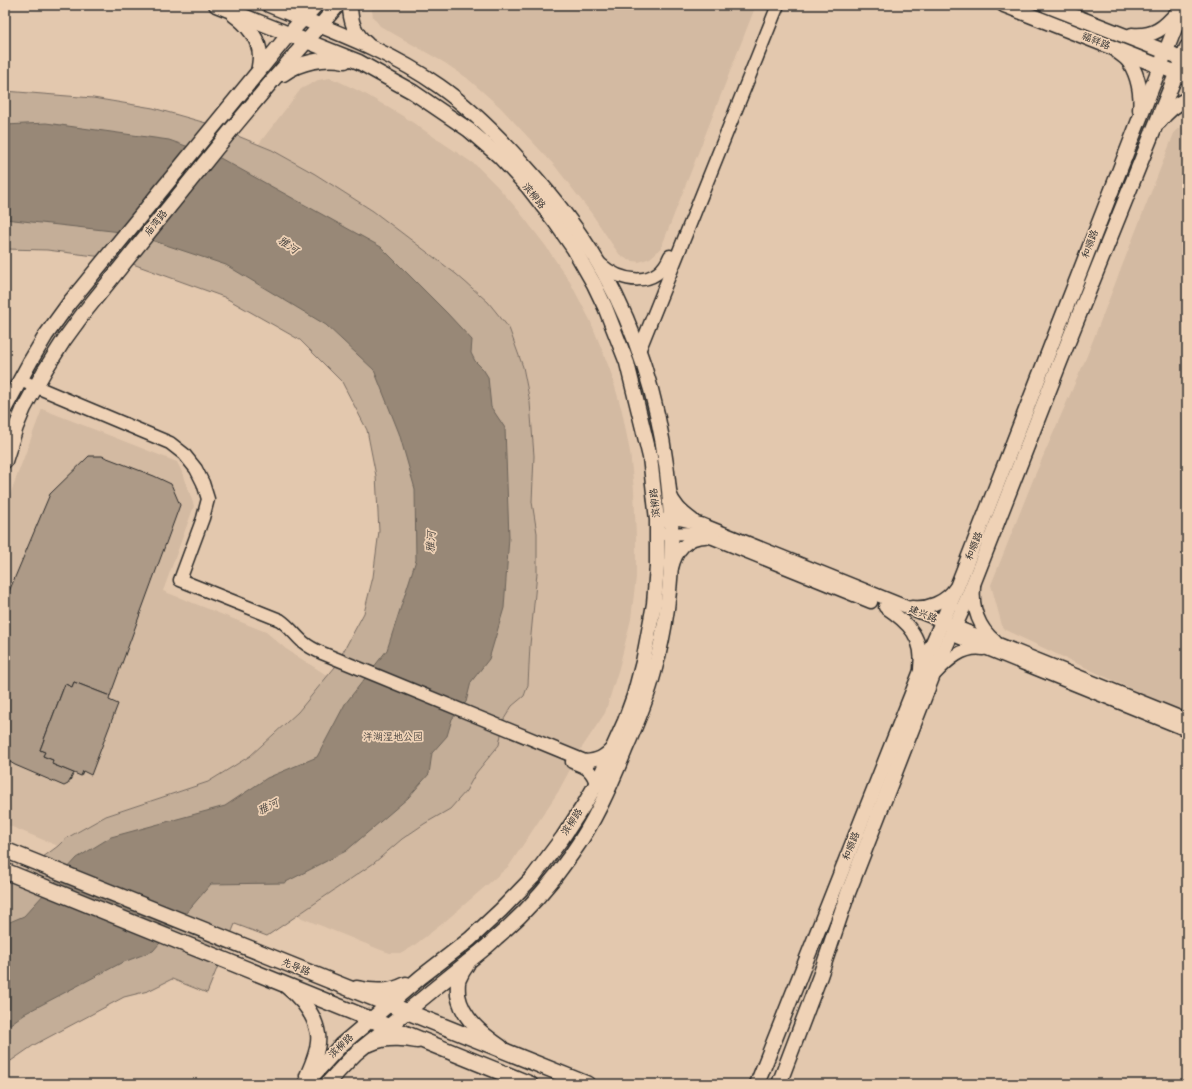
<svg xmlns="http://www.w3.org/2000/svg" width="1192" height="1089" font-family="'Balsamiq Sans','LXGW WenKai TC',sans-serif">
  <rect width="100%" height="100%" fill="#e3c8ae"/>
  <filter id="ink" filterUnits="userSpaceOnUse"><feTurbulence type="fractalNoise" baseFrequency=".025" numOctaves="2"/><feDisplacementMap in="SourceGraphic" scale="8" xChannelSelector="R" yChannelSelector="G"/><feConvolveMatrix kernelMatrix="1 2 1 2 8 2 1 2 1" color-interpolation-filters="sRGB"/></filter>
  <g filter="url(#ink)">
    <!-- built -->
    <g fill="#d3baa2">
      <polygon points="373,5 756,5 661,248 657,252 650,258 639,262 628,260 620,255 614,247 592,214 555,166 500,107 467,78 445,63 380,26 373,17 372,10"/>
      <polygon points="330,78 338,81 367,95 406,118 477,166 497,186 518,210 545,245 570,282 590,320 610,370 622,411 630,452 634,490 636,537 636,577 631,619 619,668 605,713 581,749 558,792 509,866 442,924 412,947 402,953 390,953 381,950 297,916 374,863 402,839 424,824 466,791 476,773 499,745 504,719 512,706 524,696 528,685 530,645 537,573 537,533 532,502 534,456 530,402 523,367 509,328 488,302 456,274 373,211 315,174 272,150 258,145 301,89 318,80"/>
      <polygon points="1187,124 1187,715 1003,629 991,585 1035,475 1086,358 1175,131"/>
      <polygon points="42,409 177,462 184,476 194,506 163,591 266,632 286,649 328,676 298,712 250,756 208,782 106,816 65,839 58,846 5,824 5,508"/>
    </g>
    <!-- green -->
    <polygon fill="#c4ae98" stroke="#786c62" points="5,91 93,98 153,108 206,123 272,150 315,174 373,211 456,274 488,302 509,328 523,367 530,402 534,456 532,502 537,533 537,573 530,645 528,685 524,696 512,706 504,719 499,745 476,773 466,791 450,809 424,824 402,839 374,863 267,936 235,924 207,993 172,979 148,991 124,997 34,1045 5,1065 5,885 58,846 65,839 106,816 208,782 250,756 298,712 335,667 364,613 373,577 379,531 376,476 367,430 342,382 300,340 224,297 119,259 47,250 5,249"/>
    <!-- water -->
    <polygon fill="#988877" stroke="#6c6359" points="46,123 169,140 220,158 381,247 447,313 472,340 471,353 475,361 483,369 488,377 491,407 505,428 509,537 504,608 489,659 471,682 466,702 452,719 447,736 432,753 429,774 408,798 346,851 284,883 211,884 153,951 121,963 24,1014 5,1028 5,924 24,916 77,858 111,837 225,806 267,778 317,757 345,704 387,650 416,560 415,489 399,433 374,370 326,325 226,265 130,233 5,219 5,125"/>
    <!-- building -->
    <g fill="#ad9a87" stroke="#2b2b2b">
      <polygon points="89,456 102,456 154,476 171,484 180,505 110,696 74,682 72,687 65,684 40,750 45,752 43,756 53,760 52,764 74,773 68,784 64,786 15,765 5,759 5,601 50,494"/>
      <polygon points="74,682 110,696 109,700 118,704 91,775 83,771 81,776 52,764 53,760 43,756 45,752 40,750 65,684 72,687"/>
    </g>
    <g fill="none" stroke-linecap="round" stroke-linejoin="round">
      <defs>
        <g id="tertiary">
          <path d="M599,263C621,283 657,289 670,256"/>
          <polyline points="639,351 778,5"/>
          <path d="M20,380L170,443L184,454L196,469L203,483L208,499L203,518L180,580L280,620C289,626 295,635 303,642C309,647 315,650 322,653L585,761C598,760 604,757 613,747"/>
          <path d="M669,491C674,505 682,512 693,520"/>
          <polyline points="661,520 679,519 701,524 1187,720"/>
          <polyline points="662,534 695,533 713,538 871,602"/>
          <path d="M672,568C676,551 687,537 705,537"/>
          <path d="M974,586C972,608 978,627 995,641"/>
          <path d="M885,607C909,623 924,638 920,669"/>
          <path d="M912,607C928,609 945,602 955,588"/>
          <polyline points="953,635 1187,730"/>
          <path d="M936,673C948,660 963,646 983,649"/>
          <path d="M572,762C585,767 592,769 596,784"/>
        </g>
        <g id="secondary">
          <polyline points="216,5 359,62 413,92 469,130 499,156 528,187 556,223 574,249 594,284 605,307 627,363 650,457 657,520 657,566 654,604 643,662 634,696 625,721 599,779 584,805 563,837 533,877 501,910 470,939 421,977 341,1045 305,1084"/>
          <path d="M269,5C327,29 387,49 439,86C469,107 500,138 525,166C555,199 582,234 604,273C668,389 690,543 654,672C647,699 636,725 625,750C610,787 594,823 571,855C551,884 523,915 496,938C486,948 475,956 464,965C440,984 417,1003 394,1022C381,1033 368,1043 356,1053C346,1063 336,1074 327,1084"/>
          <path d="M350,5C350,20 355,35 367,44"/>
          <polyline points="1004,5 1187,77"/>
          <polyline points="1046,5 1174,55"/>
          <path d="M234,15C247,24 260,40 260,56C260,61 259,67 258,72"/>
          <path d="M1132,35C1154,37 1164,28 1178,12"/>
          <path d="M1118,52C1122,55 1127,58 1130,63C1138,76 1142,94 1140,110"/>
          <polyline points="258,72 289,34 316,5"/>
          <path d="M283,74C300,62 324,57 345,61"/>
          <polyline points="272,81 338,5"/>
          <path d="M1159,122C1166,113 1176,104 1187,99"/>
          <polyline points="5,408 30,362"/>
          <polyline points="5,461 16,427 24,408 45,370"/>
          <path d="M467,965C464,969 461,974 459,979C457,983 458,990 458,995C462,1018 482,1034 501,1047"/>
          <path d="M286,986C301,998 315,1015 318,1034C320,1047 312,1065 307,1076"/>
          <path d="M357,988C375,992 390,992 406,984"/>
          <path d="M370,1044C385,1037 401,1038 417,1041"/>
          <polyline points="757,1084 925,661 955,592 1184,5"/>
          <polyline points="779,1084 820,976 848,893 933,675 968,597 1060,362 1187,47"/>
        </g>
        <g id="primary">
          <polyline points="5,850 587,1084"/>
          <polyline points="5,871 530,1084"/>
        </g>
      </defs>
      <!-- tertiary casing -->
      <use href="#tertiary" stroke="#2b2b2b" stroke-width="15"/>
      <!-- secondary casing -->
      <use href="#secondary" stroke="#2b2b2b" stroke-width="17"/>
      <!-- primary casing -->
      <use href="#primary" stroke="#2b2b2b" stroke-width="18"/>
      <!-- tertiary -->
      <use href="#tertiary" stroke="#efd2b6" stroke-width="12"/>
      <!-- secondary -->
      <use href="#secondary" stroke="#efd2b6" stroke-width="14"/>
      <!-- primary -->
      <use href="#primary" stroke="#efd2b6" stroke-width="15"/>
      <defs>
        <g id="secondary-bridge">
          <polyline points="30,362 46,335 70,302 258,72"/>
          <polyline points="45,370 64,340 83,314 232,129 272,81"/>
        </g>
      </defs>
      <!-- secondary-bridge casing -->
      <use href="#secondary-bridge" stroke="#2b2b2b" stroke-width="17" stroke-linecap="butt"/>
      <!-- secondary-bridge -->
      <use href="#secondary-bridge" stroke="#efd2b6" stroke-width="14"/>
    </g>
  </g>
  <g text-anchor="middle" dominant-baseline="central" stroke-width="3.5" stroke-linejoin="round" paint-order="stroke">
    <!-- street labels -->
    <g font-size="10" fill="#2b2b2b" stroke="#efd2b6">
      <text transform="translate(1096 41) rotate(22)">福祥路</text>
      <text transform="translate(534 196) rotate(51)">滨柳路</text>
      <text transform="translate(156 223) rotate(-51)">庙湾路</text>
      <text transform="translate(1090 244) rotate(-69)">和顺路</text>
      <text transform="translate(655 503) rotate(-96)">滨柳路</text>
      <text transform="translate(974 546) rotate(-68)">和顺路</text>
      <text transform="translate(923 614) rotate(22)">建兴路</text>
      <text transform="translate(572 822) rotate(-56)">滨柳路</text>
      <text transform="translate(851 846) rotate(-68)">和顺路</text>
      <text transform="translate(296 967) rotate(22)">先导路</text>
      <text transform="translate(341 1046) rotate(-44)">滨柳路</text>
    </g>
    <!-- park labels -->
    <g font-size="10" fill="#4a4541" stroke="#efd2b6">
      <text x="393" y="737">洋湖湿地公园</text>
    </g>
    <!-- water labels -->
    <g font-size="11" font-style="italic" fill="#46423e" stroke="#efd2b6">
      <text transform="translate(288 245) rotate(34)">雅河</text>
      <text transform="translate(431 542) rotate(-88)">雅河</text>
      <text transform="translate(268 807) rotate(-27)">雅河</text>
    </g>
  </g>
  <!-- margin -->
  <rect width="1192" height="1089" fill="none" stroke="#efd2b6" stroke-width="20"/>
  <rect x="10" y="10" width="1172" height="1069" fill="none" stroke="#2b2b2b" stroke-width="1.5" filter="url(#ink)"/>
</svg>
